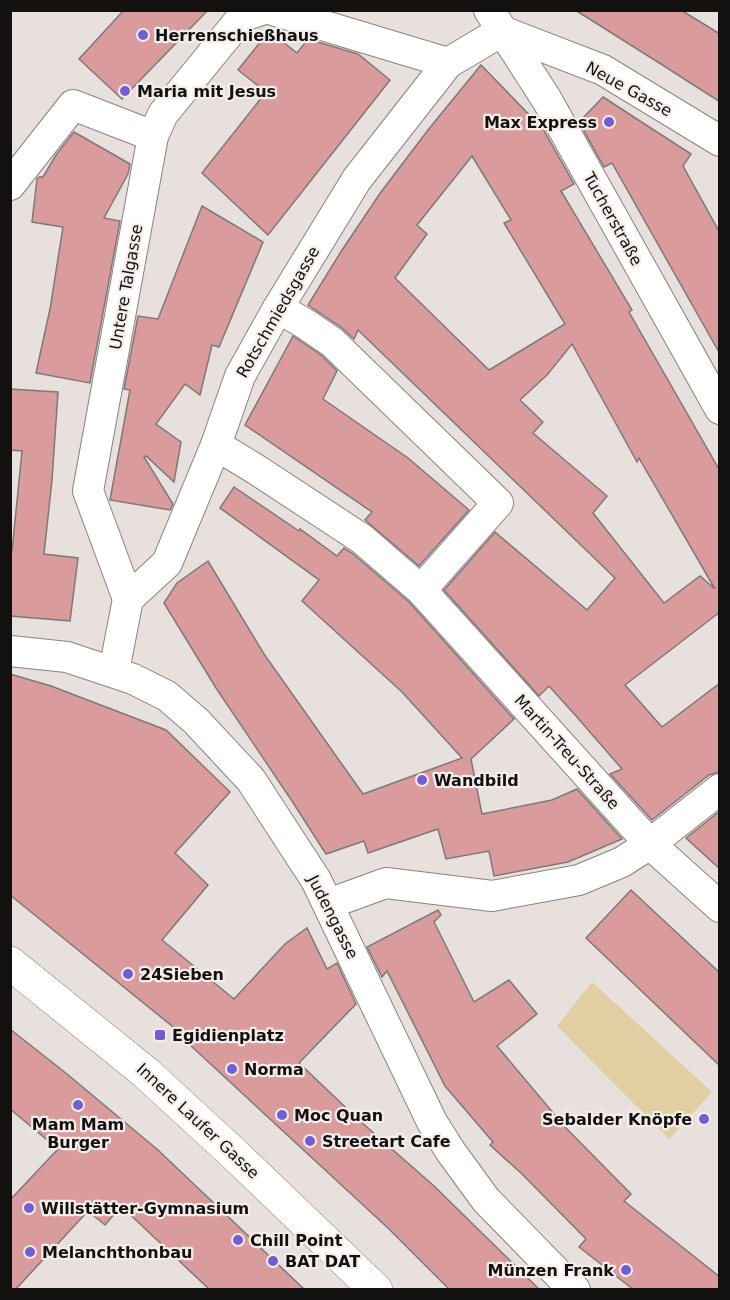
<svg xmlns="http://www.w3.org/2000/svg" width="730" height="1300" font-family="'DejaVu Sans',sans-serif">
  <rect width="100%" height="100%" fill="#e7e0dd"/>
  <!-- green -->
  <polygon fill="#e2cea3" points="592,982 712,1092 669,1139 557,1026"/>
  <!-- building -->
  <g fill="#d99b9c" stroke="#7f7878" stroke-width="1.5" fill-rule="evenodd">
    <polygon points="124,10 208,10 122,99 79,59"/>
    <polygon points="575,10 681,10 720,34 720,102 653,59"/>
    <polygon points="269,31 297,53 308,39 358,54 390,80 268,235 202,173 266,92 238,70"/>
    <path d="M481,65L543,129L574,184L561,191L632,310L629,312L720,471V612L625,685L662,727L720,683V772L709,775L652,820L610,774L622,769L576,716L549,686L539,696L444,590L495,532L587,610L615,578L358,330L354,339L342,328L308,305L342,250L381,192L428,130ZM472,156L511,220L504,223L565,324L489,370L395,278L427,234L417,225ZM572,344L637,462L639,458L715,589L700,576L664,603L593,513L607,496L533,433L543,422L520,400L547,375Z"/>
    <polygon points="603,97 691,154 683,166 720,233 720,354 612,163 604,167 579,122"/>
    <polygon points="74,132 130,164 128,174 104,218 120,221 90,383 36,373 50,309 63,227 32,222 37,179 39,177 43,177 56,155"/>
    <polygon points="202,206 263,242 219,347 212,345 200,395 185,384 156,424 181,442 174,482 146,456 144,457 173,504 170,510 110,500 130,390 124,389 138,316 158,319"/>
    <polygon points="293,336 321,355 337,371 323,399 408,458 469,510 419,566 365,520 372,512 245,425"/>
    <polygon points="10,389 58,392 52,480 44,554 78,558 70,621 10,616 10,551 12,551 22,451 10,450"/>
    <polygon points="234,487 299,531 300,529 337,556 344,548 352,553 409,602 514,719 471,759 482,814 552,800 577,789 622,839 568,862 494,876 489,851 446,859 438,829 368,853 364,841 326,854 292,801 216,688 164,603 177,583 208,561 264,654 363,794 462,758 402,692 302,601 319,580 220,508"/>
    <polygon points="10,674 51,686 166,730 230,792 175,853 208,885 162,940 234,999 285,944 307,928 327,969 337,963 356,1004 299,1063 360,1121 434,1186 540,1290 450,1290 389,1229 191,1046 193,1043 10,895"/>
    <polygon points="720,811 720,869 686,838"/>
    <polygon points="631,890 720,973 720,1066 586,938"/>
    <polygon points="438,910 441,915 434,922 474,1002 509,980 537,1014 497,1046 565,1127 631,1194 624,1201 720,1277 720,1290 634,1290 579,1247 586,1239 522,1174 490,1145 493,1142 445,1086 387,971 382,977 367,947"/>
    <polygon points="10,1029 67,1074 158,1150 305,1290 210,1290 121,1206 105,1225 88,1211 15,1290 10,1290 10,1200 58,1149 10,1109"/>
  </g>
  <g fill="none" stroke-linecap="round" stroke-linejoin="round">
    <defs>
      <g id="minor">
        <polyline points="272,10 448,63"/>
        <polyline points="489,10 547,100 720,409"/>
        <polyline points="502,31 603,70 720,141"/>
        <polyline points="10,185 73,105 153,136"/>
        <polyline points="278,308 304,323 332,342 498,503 421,590"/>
        <polyline points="216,445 257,470 362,539 421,590 650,844 720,907"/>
        <polyline points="128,599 88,491 153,136 163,114 243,16 261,10"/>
        <polyline points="10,651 67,657 133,679 167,696 196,721 251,780 316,880 432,1122 451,1152 486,1200 570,1286 575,1290"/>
        <polyline points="114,671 128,599 167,563 216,445 240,376 278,308 357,179 448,63 502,31"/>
        <polyline points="328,904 386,883 492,896 579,880 622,862 650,844 720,789"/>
      </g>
      <polyline id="tertiary" points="10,963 146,1073 232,1152 376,1290"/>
    </defs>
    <!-- minor casing -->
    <use href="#minor" stroke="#898381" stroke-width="32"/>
    <!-- tertiary casing -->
    <use href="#tertiary" stroke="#898381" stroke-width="34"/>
    <!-- minor -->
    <use href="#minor" stroke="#fff" stroke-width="30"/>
    <!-- tertiary -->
    <use href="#tertiary" stroke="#fff" stroke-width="33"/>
  </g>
  <!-- markers -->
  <g fill="#735dd7" stroke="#f4edea" stroke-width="2">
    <circle cx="143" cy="35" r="6"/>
    <circle cx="125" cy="91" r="6"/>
    <circle cx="609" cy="122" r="6"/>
    <circle cx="422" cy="780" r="6"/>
    <circle cx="128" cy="974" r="6"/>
    <rect x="154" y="1029" width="12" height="12" rx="3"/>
    <circle cx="232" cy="1069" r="6"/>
    <circle cx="78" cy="1105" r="6"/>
    <circle cx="282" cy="1115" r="6"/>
    <circle cx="704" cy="1119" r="6"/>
    <circle cx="310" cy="1141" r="6"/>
    <circle cx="29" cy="1208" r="6"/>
    <circle cx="238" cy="1240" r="6"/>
    <circle cx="30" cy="1252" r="6"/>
    <circle cx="273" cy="1261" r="6"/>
    <circle cx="626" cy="1270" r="6"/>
  </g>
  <g text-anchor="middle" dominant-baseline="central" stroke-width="4.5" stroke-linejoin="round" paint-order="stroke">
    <!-- poi labels -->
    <g font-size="16" font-weight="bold" fill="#131110" stroke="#f4edea" text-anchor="start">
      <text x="155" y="35">Herrenschießhaus</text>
      <text x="137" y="91">Maria mit Jesus</text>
      <text x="597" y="122" text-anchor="end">Max Express</text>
      <text x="434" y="780">Wandbild</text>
      <text x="140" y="974">24Sieben</text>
      <text x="172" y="1035">Egidienplatz</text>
      <text x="244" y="1069">Norma</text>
      <text x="294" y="1115">Moc Quan</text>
      <text x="692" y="1119" text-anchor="end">Sebalder Knöpfe</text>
      <text x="78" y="1124" text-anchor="middle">Mam Mam<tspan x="78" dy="18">Burger</tspan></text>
      <text x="322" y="1141">Streetart Cafe</text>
      <text x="41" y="1208">Willstätter-Gymnasium</text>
      <text x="250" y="1240">Chill Point</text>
      <text x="42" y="1252">Melanchthonbau</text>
      <text x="285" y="1261">BAT DAT</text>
      <text x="614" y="1270" text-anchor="end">Münzen Frank</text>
    </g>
    <!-- street labels -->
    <g font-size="16" fill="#131110" stroke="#f4edea">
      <text transform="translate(629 89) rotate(29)">Neue Gasse</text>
      <text transform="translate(613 219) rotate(61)">Tucherstraße</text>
      <text transform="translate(126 287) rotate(-80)">Untere Talgasse</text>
      <text transform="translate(278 312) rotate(-60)">Rotschmiedsgasse</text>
      <text transform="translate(567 752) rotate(48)">Martin-Treu-Straße</text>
      <text transform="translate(333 917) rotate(63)">Judengasse</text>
      <text transform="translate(198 1121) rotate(43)">Innere Laufer Gasse</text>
    </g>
  </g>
  <!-- border -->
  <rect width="730" height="1300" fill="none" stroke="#131110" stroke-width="24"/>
</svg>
